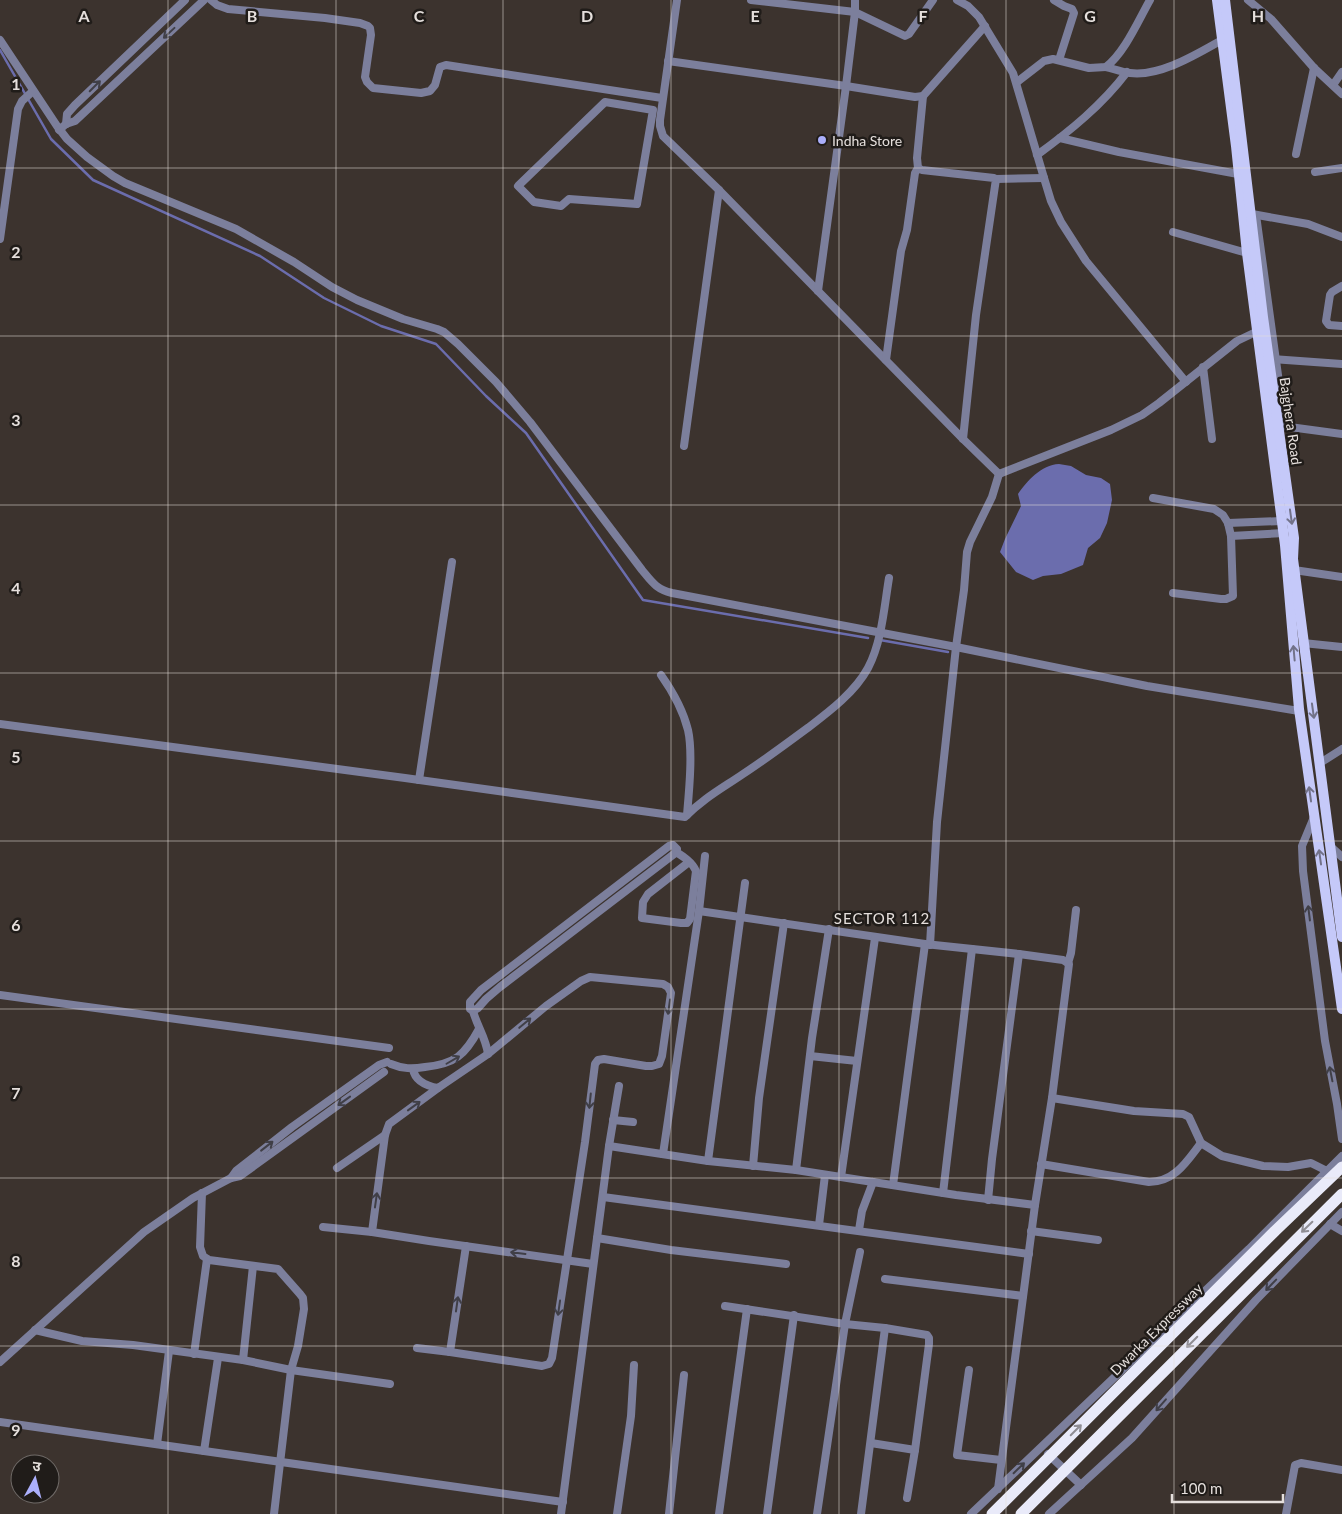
<svg xmlns="http://www.w3.org/2000/svg" width="1342" height="1514" font-family="Lato,'Noto Sans Devanagari',sans-serif">
  <rect width="100%" height="100%" fill="#3c332e"/>
  <!-- water -->
  <path fill="#6b6dad" d="M1059,464L1071,466L1086,475L1101,478L1110,484L1112,500L1107,523L1100,538L1088,548L1083,565L1061,574L1043,576L1033,580L1016,572L1000,552L1005,539L1021,506L1018,494C1027,481 1041,465 1059,464Z"/>
  <g fill="none" stroke-linecap="round" stroke-linejoin="round">
    <!-- stream -->
    <g stroke="#6b6dad" stroke-width="2.5">
      <polyline points="0,50 51,139 93,180 260,256 324,298 381,326 436,344 486,396 526,433 643,600 868,638"/>
      <polyline points="880,640 948,652"/>
    </g>
    <!-- minor -->
    <g stroke="#7c7f9c" stroke-width="8">
      <polyline points="211,0 217,5 228,9 325,18 360,23 368,26 370,28 371,35 365,77 367,82 373,88 421,93 430,91 435,85 440,67 446,65 662,98"/>
      <polyline points="677,0 660,120 660,126 663,136 719,190 963,439 999,474"/>
      <polyline points="751,0 855,12 905,36 909,34 933,0"/>
      <polyline points="957,0 968,6 979,17 1013,73 1044,178 1051,201 1061,222 1086,261 1186,382"/>
      <polyline points="1054,0 1064,6 1072,9 1074,13 1059,60"/>
      <polyline points="1248,0 1271,19 1314,68 1342,94"/>
      <path d="M0,40L57,126L67,139L87,157L113,176L125,183L236,229L294,262L332,287L357,300L403,319L437,329L444,332L458,344L496,382L530,422L642,570C652,582 656,589 672,593L956,647L1147,686L1299,711"/>
      <polyline points="668,61 846,86 915,97 923,96"/>
      <path d="M1106,67C1114,69 1122,72 1130,73C1160,77 1197,54 1222,40"/>
      <path d="M1017,82L1039,65L1044,61L1053,59L1089,68L1106,67C1125,52 1138,21 1150,0"/>
      <polyline points="1333,85 1342,72"/>
      <polygon points="605,102 653,110 637,204 569,199 561,206 534,202 518,186"/>
      <polyline points="66,124 67,114 75,105 185,0"/>
      <polyline points="59,130 66,124 75,121 204,0"/>
      <polyline points="1060,138 1119,152 1238,174"/>
      <polyline points="1296,154 1314,68"/>
      <path d="M1037,155C1070,131 1102,105 1127,72"/>
      <polyline points="1315,172 1342,168"/>
      <polyline points="996,179 1044,178"/>
      <polyline points="1252,214 1308,224 1342,237"/>
      <polyline points="1256,215 1285,426"/>
      <polyline points="1173,232 1247,253"/>
      <polyline points="0,239 18,109 22,101 33,91"/>
      <polyline points="1342,286 1332,292 1330,295 1326,321 1329,325 1342,326"/>
      <polyline points="818,291 846,86 855,12 855,0"/>
      <polyline points="1272,359 1342,364"/>
      <polyline points="886,360 901,251 907,230 915,173 918,168"/>
      <polyline points="1203,367 1212,439"/>
      <polyline points="1282,426 1342,434"/>
      <polyline points="963,439 976,315 996,179 994,178 922,170 918,168 917,158 923,96 985,26"/>
      <polyline points="684,446 719,190"/>
      <polyline points="999,474 1111,430 1142,415 1159,403 1237,341 1260,330"/>
      <polyline points="1153,498 1214,509 1223,515 1228,523 1231,536 1233,596 1226,599 1221,599 1173,593"/>
      <polyline points="1228,523 1282,521"/>
      <polyline points="1231,536 1284,533"/>
      <polyline points="1294,570 1342,577"/>
      <polyline points="1303,643 1342,647"/>
      <path d="M661,675C673,692 683,710 688,730C693,752 689,792 687,815"/>
      <path d="M0,724L405,778L685,817C704,798 721,789 743,774C766,759 787,743 809,727C830,711 855,692 868,668C882,641 884,608 889,578"/>
      <polyline points="1320,763 1342,749"/>
      <polyline points="419,780 452,562"/>
      <polyline points="1314,817 1302,846 1303,871 1325,1041 1337,1104 1342,1139"/>
      <polygon points="673,845 677,849 674,854 500,987 486,999 478,1008 473,1011 470,1009 470,1002 481,990 669,846"/>
      <polyline points="1330,846 1342,857"/>
      <path d="M676,852C684,857 692,862 696,871L690,919L687,923H681L642,918L643,902L648,894L689,862"/>
      <polyline points="699,911 925,944 1019,954 1063,960 1069,964 1052,1098 1035,1205 998,1489"/>
      <polyline points="930,945 937,822 956,647 964,590 967,552 970,542 992,497 999,474"/>
      <polyline points="1068,963 1071,953 1076,910"/>
      <polyline points="0,995 389,1048"/>
      <path d="M473,1011C477,1026 486,1038 488,1054"/>
      <polyline points="810,1056 857,1061"/>
      <path d="M391,1064C403,1069 412,1069 425,1067C455,1064 465,1055 479,1029"/>
      <path d="M413,1069C415,1082 427,1086 438,1088L488,1054L546,1006L581,981L590,977L663,984L668,987L671,993L662,1056L659,1064L652,1066H646L604,1059L598,1060L595,1064L585,1142L552,1358L549,1364L542,1366L450,1352L417,1348"/>
      <polyline points="619,1086 609,1146 597,1238 671,1250 786,1264"/>
      <polyline points="438,1088 389,1124 385,1135 372,1232 429,1241 593,1264"/>
      <polyline points="1052,1098 1134,1111 1183,1114 1189,1117 1201,1143 1222,1156 1263,1166 1288,1167 1311,1163 1327,1171"/>
      <polyline points="613,1120 633,1122"/>
      <polyline points="609,1146 708,1161 796,1170 956,1195 1035,1205"/>
      <polyline points="663,1154 699,911 705,856"/>
      <polyline points="708,1161 745,883"/>
      <path d="M1041,1164L1149,1182C1175,1182 1187,1161 1201,1143"/>
      <polyline points="753,1166 759,1098 784,923"/>
      <polyline points="337,1168 385,1135"/>
      <polyline points="796,1170 812,1038 829,929"/>
      <polyline points="841,1177 875,938"/>
      <polyline points="231,1178 236,1171 292,1127 379,1065 387,1062"/>
      <polyline points="893,1185 925,944"/>
      <polyline points="202,1193 200,1247 203,1256 209,1260 278,1269 300,1294 303,1298 304,1309 298,1346 291,1370 274,1514"/>
      <polyline points="943,1193 972,949"/>
      <polyline points="603,1197 1029,1254"/>
      <polyline points="988,1200 992,1159 1019,954"/>
      <polyline points="1330,1224 1342,1231"/>
      <polyline points="819,1225 825,1175"/>
      <polyline points="323,1227 372,1232"/>
      <polyline points="859,1230 862,1211 873,1182"/>
      <polyline points="1031,1231 1098,1240"/>
      <polyline points="885,1279 1023,1296"/>
      <polyline points="725,1306 845,1324 885,1328 927,1335 929,1338 929,1344 915,1450 907,1498"/>
      <polyline points="35,1330 82,1341 133,1345 243,1360 291,1370 390,1384"/>
      <polyline points="450,1352 466,1246"/>
      <polyline points="194,1354 207,1259"/>
      <polyline points="243,1360 253,1266"/>
      <polyline points="0,1362 144,1232 193,1198 231,1178 240,1176 384,1072"/>
      <polyline points="969,1370 957,1455 1001,1460"/>
      <polyline points="0,1422 563,1502"/>
      <polyline points="871,1443 915,1450"/>
      <polyline points="157,1444 169,1351"/>
      <polyline points="204,1451 218,1358"/>
      <polyline points="1048,1454 1081,1485"/>
      <polyline points="561,1514 597,1238"/>
      <polyline points="617,1514 631,1416 634,1365"/>
      <polyline points="669,1514 684,1375"/>
      <polyline points="719,1514 747,1309"/>
      <polyline points="767,1514 794,1315"/>
      <polyline points="817,1514 845,1324 860,1252"/>
      <polyline points="861,1514 885,1328"/>
      <polyline points="971,1514 1249,1249 1342,1156"/>
      <polyline points="1049,1514 1132,1438 1256,1300 1342,1212"/>
      <polyline points="1286,1514 1295,1465 1301,1463 1342,1470"/>
    </g>
    <!-- major -->
    <g stroke="#c5c9f9" stroke-width="10">
      <polyline points="1217,0 1236,146 1247,253 1285,545 1299,709 1342,1009"/>
      <polyline points="1225,0 1263,317 1294,538 1293,559 1342,937"/>
    </g>
    <!-- highway-bridge -->
    <g stroke="#e9eaf9" stroke-width="11">
      <polyline points="992,1514 1275,1231 1342,1167"/>
      <polyline points="1021,1514 1342,1194"/>
    </g>
  </g>
  <!-- one-way arrows -->
  <defs><path id="oneway-shaft" d="M-6 0H5M1.5-3L5.5 0L1.5 3" fill="none" stroke-width="1.6" stroke-linecap="round" stroke-linejoin="round" transform="scale(1.25)"/></defs>
  <g stroke="#403f47">
    <use href="#oneway-shaft" transform="translate(169 33) rotate(137)"/>
    <use href="#oneway-shaft" transform="translate(95 86) rotate(-45)"/>
    <use href="#oneway-shaft" transform="translate(1309 913) rotate(-97)"/>
    <use href="#oneway-shaft" transform="translate(669 1007) rotate(98)"/>
    <use href="#oneway-shaft" transform="translate(525 1023) rotate(-40)"/>
    <use href="#oneway-shaft" transform="translate(453 1060) rotate(-30)"/>
    <use href="#oneway-shaft" transform="translate(1331 1074) rotate(-101)"/>
    <use href="#oneway-shaft" transform="translate(344 1101) rotate(144)"/>
    <use href="#oneway-shaft" transform="translate(590 1101) rotate(96)"/>
    <use href="#oneway-shaft" transform="translate(414 1106) rotate(-36)"/>
    <use href="#oneway-shaft" transform="translate(267 1146) rotate(-38)"/>
    <use href="#oneway-shaft" transform="translate(376 1200) rotate(-82)"/>
    <use href="#oneway-shaft" transform="translate(518 1253) rotate(-173)"/>
    <use href="#oneway-shaft" transform="translate(1271 1285) rotate(134)"/>
    <use href="#oneway-shaft" transform="translate(457 1304) rotate(-82)"/>
    <use href="#oneway-shaft" transform="translate(559 1308) rotate(98)"/>
    <use href="#oneway-shaft" transform="translate(1161 1405) rotate(131)"/>
    <use href="#oneway-shaft" transform="translate(1019 1468) rotate(-44)"/>
  </g>
  <g stroke="#727289">
    <use href="#oneway-shaft" transform="translate(1291 517) rotate(82)"/>
    <use href="#oneway-shaft" transform="translate(1294 653) rotate(-95)"/>
    <use href="#oneway-shaft" transform="translate(1313 711) rotate(82)"/>
    <use href="#oneway-shaft" transform="translate(1310 794) rotate(-98)"/>
    <use href="#oneway-shaft" transform="translate(1320 857) rotate(-98)"/>
  </g>
  <g stroke="#8f8d94">
    <use href="#oneway-shaft" transform="translate(1307 1227) rotate(136)"/>
    <use href="#oneway-shaft" transform="translate(1192 1342) rotate(135)"/>
    <use href="#oneway-shaft" transform="translate(1076 1430) rotate(-45)"/>
  </g>
  <!-- grid -->
  <path fill="none" stroke="#e5dfdc" stroke-width="1" stroke-opacity="0.55" d="M168,0V1514M336,0V1514M503,0V1514M671,0V1514M839,0V1514M1006,0V1514M1174,0V1514M0,168H1342M0,336H1342M0,505H1342M0,673H1342M0,841H1342M0,1009H1342M0,1178H1342M0,1346H1342"/>
  <!-- markers -->
  <circle fill="#abaffb" stroke="#201c19" stroke-width="2" cx="822" cy="140" r="5"/>
  <g text-anchor="middle" dominant-baseline="central" stroke-width="5" stroke-linejoin="round" paint-order="stroke">
    <!-- poi labels -->
    <g font-size="14" fill="#e5dfdc" stroke="#201c19" text-anchor="start">
      <text x="832" y="140">Indha Store</text>
    </g>
    <!-- street labels -->
    <g font-size="14" fill="#e5dfdc" stroke="#201c19">
      <text transform="translate(1291 421) rotate(82)">Bajghera Road</text>
      <text transform="translate(1156 1329) rotate(-45)">Dwarka Expressway</text>
    </g>
    <!-- neighbourhood labels -->
    <g font-size="15" letter-spacing="1" fill="#e5dfdc" stroke="#201c19">
      <text x="882" y="918">SECTOR 112</text>
    </g>
  </g>
  <g font-size="16" text-anchor="middle" font-weight="bold" fill="#e5dfdc" stroke="#201c19" stroke-width="5" stroke-linejoin="round" paint-order="stroke">
    <text x="84" y="22">A</text>
    <text x="252" y="22">B</text>
    <text x="419" y="22">C</text>
    <text x="587" y="22">D</text>
    <text x="755" y="22">E</text>
    <text x="923" y="22">F</text>
    <text x="1090" y="22">G</text>
    <text x="1258" y="22">H</text>
    <text x="16" y="90">1</text>
    <text x="16" y="258">2</text>
    <text x="16" y="426">3</text>
    <text x="16" y="594">4</text>
    <text x="16" y="763">5</text>
    <text x="16" y="931">6</text>
    <text x="16" y="1099">7</text>
    <text x="16" y="1267">8</text>
    <text x="16" y="1436">9</text>
  </g>
  <!-- north arrow -->
  <g transform="translate(35 1479) rotate(7)"><circle r="24" fill="#201c19" stroke="#6f6a67"/>
  <path d="M0-4L9 19L0 12L-9 19Z" fill="#abaffb"/>
  <text y="-8" font-size="14" font-weight="bold" text-anchor="middle" fill="#e5dfdc">उ</text>
  </g>
  <!-- scale -->
  <path d="M1172 1494v8h111v-8" fill="none" stroke="#e5dfdc" stroke-width="2.5"/>
  <text x="1180" y="1494" font-size="15" fill="#e5dfdc" stroke="#201c19" stroke-width="4" paint-order="stroke">100 m</text>
</svg>
